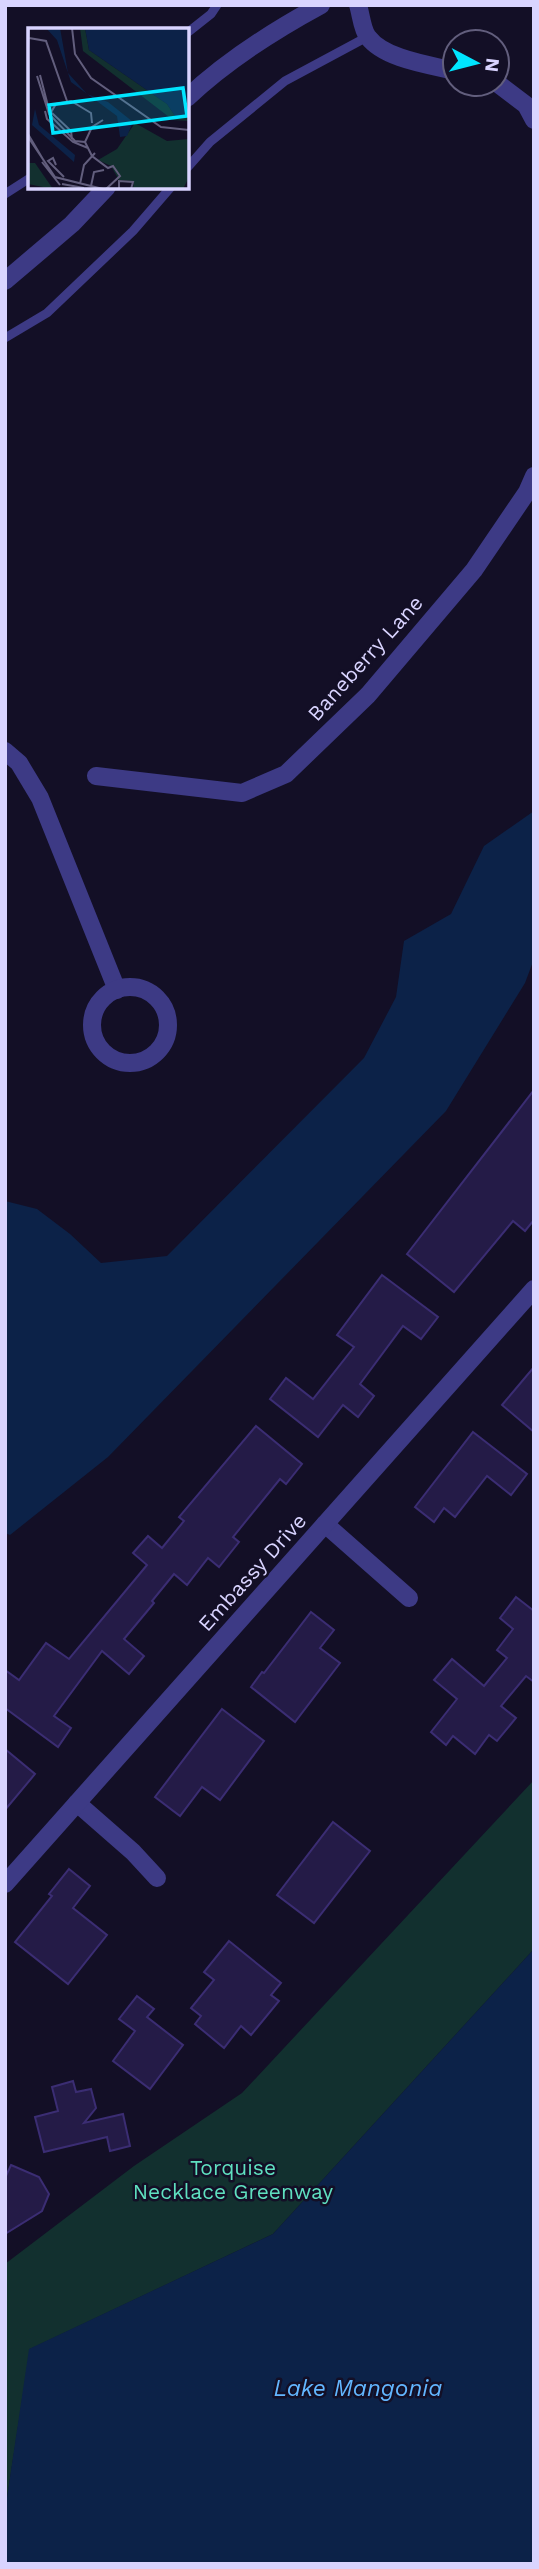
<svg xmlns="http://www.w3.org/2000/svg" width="539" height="2569" font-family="'Work Sans',sans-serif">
  <rect width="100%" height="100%" fill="#130f26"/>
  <!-- green -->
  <polygon fill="#12302f" points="534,1780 534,1949 273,2234 30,2349 5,2511 5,2264 134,2166 242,2093"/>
  <!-- water -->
  <g fill="#0c2248">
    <polygon points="534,811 534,959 525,983 446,1111 108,1457 10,1535 5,1533 5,1201 37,1209 70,1234 101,1263 167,1256 364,1058 396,997 404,941 451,914 484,846"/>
    <polygon points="534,1949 534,2564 5,2564 5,2511 29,2349 273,2234"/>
  </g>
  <!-- building -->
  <g fill="#241b47" stroke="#3b2d73" stroke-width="2">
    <polygon points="534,1090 534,1220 525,1231 513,1221 454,1292 407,1254"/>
    <polygon points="382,1275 438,1317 421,1339 403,1326 360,1384 374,1396 358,1417 343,1405 318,1437 270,1399 286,1378 313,1399 354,1347 337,1335"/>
    <polygon points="534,1367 534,1432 502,1405"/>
    <polygon points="256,1426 302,1464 286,1484 280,1479 233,1537 239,1542 219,1567 208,1558 187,1585 174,1574 152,1601 154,1603 124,1639 144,1656 129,1674 102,1651 54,1716 71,1728 58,1747 5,1708 5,1670 19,1680 46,1643 69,1659 147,1565 133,1553 148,1536 162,1548 184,1521 179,1517"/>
    <polygon points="473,1432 527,1474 511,1495 487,1476 455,1517 444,1508 434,1522 415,1507"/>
    <polygon points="516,1597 534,1611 534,1682 526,1676 501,1706 516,1718 497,1741 489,1735 475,1754 453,1736 446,1745 431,1732 457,1699 434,1680 452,1659 484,1686 507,1658 497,1650 513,1629 500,1618"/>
    <polygon points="311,1612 334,1630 320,1648 340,1663 295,1722 251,1687 262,1672 264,1673"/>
    <polygon points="222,1709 264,1741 220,1800 202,1787 180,1816 155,1797"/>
    <polygon points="5,1749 35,1774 5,1810"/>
    <polygon points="333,1822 370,1851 314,1923 277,1895"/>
    <polygon points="69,1869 90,1886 73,1908 107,1935 68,1984 15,1942 52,1896 49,1894"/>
    <polygon points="229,1941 281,1983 271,1995 279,2001 251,2035 241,2026 224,2048 195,2024 201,2016 191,2008 214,1980 204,1972"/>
    <polygon points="137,1996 154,2009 147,2017 183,2045 150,2089 113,2061 135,2031 119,2019"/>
    <polygon points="73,2081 76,2092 91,2089 96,2108 84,2123 123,2114 130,2146 110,2151 107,2137 44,2152 35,2117 58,2111 52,2087"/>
    <polygon points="11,2165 39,2177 49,2194 42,2211 5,2234 5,2178"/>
  </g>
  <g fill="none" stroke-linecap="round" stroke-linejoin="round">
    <!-- lane -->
    <g stroke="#3d3a85" stroke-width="9">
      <polyline points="187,33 211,14 217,5"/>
      <polyline points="187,168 210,142 285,81 367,37"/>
      <polyline points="5,194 30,178"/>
      <polyline points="5,338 47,313 133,231 171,187"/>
    </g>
    <!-- street -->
    <g stroke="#3d3a85" stroke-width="18">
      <path d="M358,5C361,14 362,30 368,37C384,59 430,65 455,71"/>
      <polyline points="497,83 526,105 534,120"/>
      <path d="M187,98C227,60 273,31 321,5"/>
      <polyline points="5,281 72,224 107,187"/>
      <polyline points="5,751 19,763 40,798 117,990"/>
      <polyline points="96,776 242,793 286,774 368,695 474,570 527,492 534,476"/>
      <circle cx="130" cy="1025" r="38"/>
      <polyline points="325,1524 409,1598"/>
      <polyline points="77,1803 133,1852 157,1878"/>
      <polyline points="5,1884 534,1289"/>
    </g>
  </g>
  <g text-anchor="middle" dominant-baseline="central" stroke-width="5" stroke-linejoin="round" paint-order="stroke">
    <!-- street labels -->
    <g font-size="21" fill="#d9d4ff" stroke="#130f26">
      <text transform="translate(365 658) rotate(-48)">Baneberry Lane</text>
      <text transform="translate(252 1572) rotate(-48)">Embassy Drive</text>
    </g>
    <!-- park labels -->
    <g font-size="21" fill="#5fe0c0" stroke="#130f26">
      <text x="233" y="2167">Torquise<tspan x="233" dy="24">Necklace Greenway</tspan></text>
    </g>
    <!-- water labels -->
    <g font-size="23" font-style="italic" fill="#62b6ff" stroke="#130f26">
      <text x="358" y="2388">Lake Mangonia</text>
    </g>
  </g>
  <!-- overview -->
  <g transform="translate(28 28)">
    <rect width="161" height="161" fill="#130f26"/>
    <path d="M52,0H57L61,22L139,76L147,88L161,89V93L145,92L55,23ZM107,95L139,113L161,111V149L155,161H105L106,153L91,152L83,138L70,132L89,121ZM0,135H7L25,161L0,156Z" fill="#12302f"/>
    <path d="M18,0H32L40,45L59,66L80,74L105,94L99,108L92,109L89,88L43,54L29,12ZM57,0H161V89L147,88L139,76L61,22ZM7,81L11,97L47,127L46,134L4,97Z" fill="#0c2248"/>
    <path fill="none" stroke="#625e7d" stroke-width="2" d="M44,0L47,26L63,50L133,99L161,102M1,10L18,13L39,73M0,21L1,0M12,47L20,78M9,48L21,86L47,113L57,114M17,83L19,91L45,114L60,120M24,85L43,103L44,111M22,86L28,76L43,73L63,85L64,95M0,106L16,133M0,109L27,149L75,161M57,114L64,128L80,140L85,138L92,148L78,161M57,114L64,99L75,92M14,134L32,157M28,137L25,130L20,133L36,149M34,156L56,160M52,156L56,137L67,125M63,158L66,144L76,142M91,161V153L105,154L103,161"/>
    <path fill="#00e5ff" fill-opacity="0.15" stroke="#00e5ff" stroke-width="3.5" d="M155,60L159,88L25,105L21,77Z"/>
    <rect width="161" height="161" fill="none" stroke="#d9d4ff" stroke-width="3.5"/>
  </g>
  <!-- border -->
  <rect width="539" height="2569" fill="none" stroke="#d9d4ff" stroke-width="14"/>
  <!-- north arrow -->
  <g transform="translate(476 63) rotate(97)"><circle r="33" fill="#130f26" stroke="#625e7d" stroke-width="2"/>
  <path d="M0-5L12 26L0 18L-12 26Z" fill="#00e5ff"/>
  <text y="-10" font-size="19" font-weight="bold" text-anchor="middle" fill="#d9d4ff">N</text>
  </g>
</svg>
